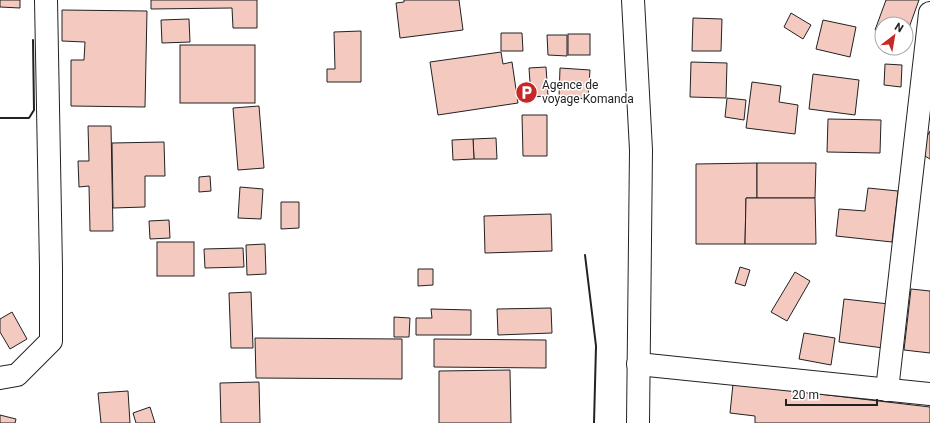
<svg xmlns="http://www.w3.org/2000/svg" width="930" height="423" font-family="Roboto,sans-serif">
  <rect width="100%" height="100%" fill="#fff"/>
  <!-- building -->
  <g fill="#f3c9c0" stroke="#222">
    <polygon points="0,0 20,0 20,8 0,7"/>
    <polygon points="151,0 257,0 257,28 233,28 232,8 151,9"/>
    <polygon points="404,0 459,0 463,30 400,38 396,3 404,2"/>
    <polygon points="886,0 919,0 906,36 906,24 882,24 882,32 875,30"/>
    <polygon points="62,10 147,11 145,107 71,106 71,60 84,60 85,42 62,41"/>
    <polygon points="791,13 811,25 803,39 784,27"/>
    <polygon points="693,18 722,19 721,51 692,51"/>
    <polygon points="189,19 190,42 162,43 161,20"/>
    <polygon points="823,20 856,27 850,57 816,49"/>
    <polygon points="361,31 361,82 327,82 327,69 335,69 334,32"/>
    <polygon points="501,33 522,33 523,51 501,51"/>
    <rect x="568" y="34" width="22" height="21"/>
    <polygon points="547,35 567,35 567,56 548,55"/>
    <rect x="180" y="45" width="75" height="58"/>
    <polygon points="501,52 503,64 512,62 518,103 438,115 430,62"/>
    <polygon points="691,62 727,63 726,98 690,97"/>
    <polygon points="885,64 902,65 901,87 884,85"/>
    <polygon points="546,67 548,96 531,97 529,68"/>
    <polygon points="560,68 590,70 588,99 559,97"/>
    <polygon points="813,74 859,80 855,115 809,109"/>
    <polygon points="752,82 781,86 779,102 798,105 795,134 746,128"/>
    <polygon points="727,98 746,100 744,120 725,117"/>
    <polygon points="259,106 264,168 238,170 233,108"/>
    <polygon points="522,115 547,115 547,156 523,156"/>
    <polygon points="828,119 881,120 880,153 827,152"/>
    <polygon points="88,126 111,126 113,231 90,231 89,186 79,187 78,161 89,161"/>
    <polygon points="930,131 930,159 918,152"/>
    <polygon points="496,138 497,159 474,159 473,139"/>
    <polygon points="473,139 474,159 453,160 452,140"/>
    <polygon points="164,142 165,176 145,176 145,207 113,208 112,143"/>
    <polygon points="757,163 757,198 746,198 745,244 696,244 696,164"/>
    <polygon points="757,163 816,163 815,198 757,198"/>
    <polygon points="210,176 211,191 199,192 199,177"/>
    <polygon points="240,187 263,189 261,219 238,218"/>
    <polygon points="868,188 898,191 892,242 836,236 839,209 865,211"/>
    <polygon points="746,198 815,198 816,244 745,244"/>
    <polygon points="281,202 299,202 299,228 281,229"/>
    <polygon points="551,214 552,251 485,253 484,216"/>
    <polygon points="169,220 170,238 150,239 149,221"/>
    <rect x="157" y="242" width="37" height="34"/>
    <polygon points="265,244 266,274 247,275 246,245"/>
    <polygon points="243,248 244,267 205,268 204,249"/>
    <polygon points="740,267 750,270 745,286 735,283"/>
    <polygon points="418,269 433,269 433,285 418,286"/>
    <polygon points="795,272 810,281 787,321 771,312"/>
    <polygon points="911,289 930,291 930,353 904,350"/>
    <polygon points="251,292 253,348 231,348 229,293"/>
    <polygon points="844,299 889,304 883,348 839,342"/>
    <polygon points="551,308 552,333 498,335 497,309"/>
    <polygon points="431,309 471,310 471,335 416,335 416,318 432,318"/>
    <polygon points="12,312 27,339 10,349 0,332 0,319"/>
    <polygon points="394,317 410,318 409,337 394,337"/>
    <polygon points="804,333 835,338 831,365 799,359"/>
    <polygon points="255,338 402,339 402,379 256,378"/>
    <polygon points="434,339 546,340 546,368 434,367"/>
    <polygon points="510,370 511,423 439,423 439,371"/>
    <polygon points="259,382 260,423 221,423 220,383"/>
    <polygon points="733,384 930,407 930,423 755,423 755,416 730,413"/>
    <polygon points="128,391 130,423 101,423 98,393"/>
    <polygon points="150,407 155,423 136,423 133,413"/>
    <polygon points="0,415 16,419 15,423 0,423"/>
  </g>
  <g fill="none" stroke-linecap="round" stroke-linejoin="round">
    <defs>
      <g id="minor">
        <polyline points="638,364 930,394"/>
        <polyline points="0,378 17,375 51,341 51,268 46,0"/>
        <polyline points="887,390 930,13"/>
      </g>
      <polyline id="primary" points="633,0 641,150 638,423"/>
    </defs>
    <!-- minor casing -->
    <use href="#minor" stroke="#222" stroke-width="24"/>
    <!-- primary casing -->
    <use href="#primary" stroke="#222" stroke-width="24"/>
    <!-- minor -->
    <use href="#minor" stroke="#fff" stroke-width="22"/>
    <!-- primary -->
    <use href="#primary" stroke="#fff" stroke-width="22"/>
    <!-- wall -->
    <g stroke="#222" stroke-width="2">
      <polyline points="0,118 29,118 34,110 33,40"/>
      <polyline points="585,255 596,346 594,423"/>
    </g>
  </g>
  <!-- icons -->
  <defs>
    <symbol id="parking-disc" viewBox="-11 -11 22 22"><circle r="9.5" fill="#c62828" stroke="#fff"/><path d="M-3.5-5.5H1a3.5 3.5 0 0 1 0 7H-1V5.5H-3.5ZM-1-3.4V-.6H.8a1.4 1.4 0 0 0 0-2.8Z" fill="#fff"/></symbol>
  </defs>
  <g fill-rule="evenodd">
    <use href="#parking-disc" x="514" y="80" width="25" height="25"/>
  </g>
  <g text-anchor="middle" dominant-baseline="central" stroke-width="3" stroke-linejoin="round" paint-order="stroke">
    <!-- poi labels -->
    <g font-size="12" fill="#222" stroke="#fff" text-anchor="start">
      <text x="542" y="85">Agence de<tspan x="542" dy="14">voyage Komanda</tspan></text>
    </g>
  </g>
  <!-- north arrow -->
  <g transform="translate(894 36) rotate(31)"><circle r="19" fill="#ffffff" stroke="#a7a7a7"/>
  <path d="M0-3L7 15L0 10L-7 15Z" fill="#c62828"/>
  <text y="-6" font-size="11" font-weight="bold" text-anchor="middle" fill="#222222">N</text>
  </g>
  <!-- scale -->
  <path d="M786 399v6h91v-6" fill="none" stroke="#222222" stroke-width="2"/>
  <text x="792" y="399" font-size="12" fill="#222222" stroke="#ffffff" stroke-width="3" paint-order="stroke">20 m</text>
</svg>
